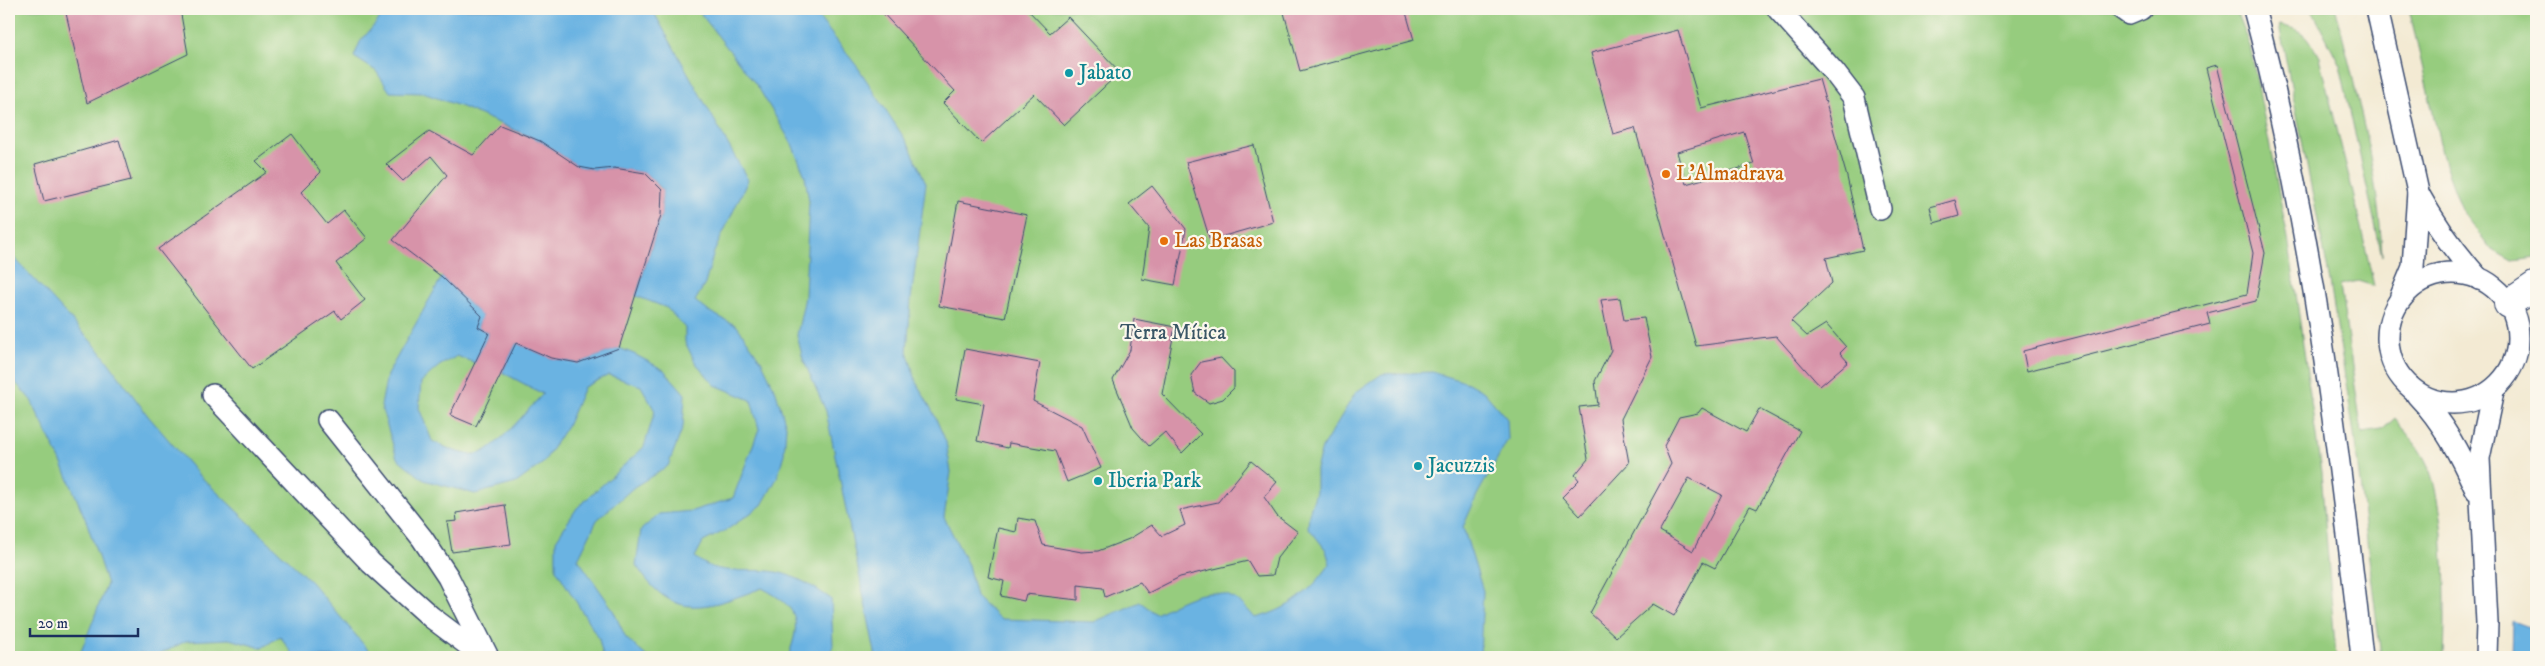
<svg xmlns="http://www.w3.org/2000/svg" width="2545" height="666" font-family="'IM FELL DW Pica',serif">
  <rect width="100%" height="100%" fill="#fbf7ec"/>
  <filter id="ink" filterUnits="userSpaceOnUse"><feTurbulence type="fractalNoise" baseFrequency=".02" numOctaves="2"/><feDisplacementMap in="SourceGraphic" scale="10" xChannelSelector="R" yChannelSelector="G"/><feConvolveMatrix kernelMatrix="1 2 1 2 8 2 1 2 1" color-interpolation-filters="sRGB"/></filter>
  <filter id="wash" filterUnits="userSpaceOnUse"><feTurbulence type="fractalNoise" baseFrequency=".0096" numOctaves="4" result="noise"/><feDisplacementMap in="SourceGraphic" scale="20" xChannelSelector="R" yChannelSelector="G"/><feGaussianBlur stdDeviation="1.12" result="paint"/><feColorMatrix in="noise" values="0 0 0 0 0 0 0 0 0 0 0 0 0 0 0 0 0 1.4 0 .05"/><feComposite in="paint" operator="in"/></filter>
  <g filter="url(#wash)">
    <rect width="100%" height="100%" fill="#f3ead3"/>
    <!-- green -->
    <g fill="#96cc7e" stroke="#587e6e">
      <polygon points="9,9 2235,9 2250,46 2289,244 2321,472 2336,657 9,657"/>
      <path d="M2287,9H2336C2355,90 2379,172 2382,256L2340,65L2312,10Z"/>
      <polygon points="2409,9 2536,9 2536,258 2512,261 2491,249 2463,213 2445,165"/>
      <path d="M2279,25C2304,30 2307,35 2319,57L2353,193L2374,286L2358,281L2340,285L2362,433L2382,430L2395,418C2406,433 2421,449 2428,466C2447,512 2446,607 2444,657H2381L2354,434L2330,282Z"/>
    </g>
    <!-- water -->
    <g fill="#6ab3e2" stroke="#4271a0">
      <path d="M384,9H652L748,180L714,252L705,284L695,301L708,311L737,326L762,362L776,392L786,426L784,454L777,478L762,505L728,529L703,542L695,557C718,578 748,567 776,572C797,576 814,587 831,599L833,646L828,657H788C802,619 798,607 762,588C705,609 674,623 636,565L641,530L659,514L692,511L733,498L759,429L751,400L715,385L695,362L685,342V328L667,308L636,296L661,215L662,189L645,173L614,168L595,170L579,167L540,141L462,107L423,93L390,92L376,71L354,57L360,42L382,16Z"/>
      <path d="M697,9H812L859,69L910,147L926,183L911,299L907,351L917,384L933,412L946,442L951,472L944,517L968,565L976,596L1000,619L1094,622L1140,602L1156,614C1181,601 1211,582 1238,601C1244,605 1250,612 1255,618C1287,611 1312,591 1330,564L1326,550L1308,527L1309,514L1316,492V469L1322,448L1356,392L1382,374L1433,372L1468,383L1484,392L1507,419L1508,439L1477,495L1463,527L1483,591L1480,657H876L826,411L803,359L797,335L805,297L809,201L805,176L792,144L758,87Z"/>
      <polygon points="9,252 100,351 148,416 198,474 311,582 374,657 295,657 280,636 262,648 229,639 186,641 154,657 140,653 135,657 79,657 107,584 87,523 63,466 31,400 9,375"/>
      <path d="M442,277L482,316L478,327L489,333L475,363L457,356L439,366L421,382L419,408L432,441C445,447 462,456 477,454C494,452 529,408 543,394L502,372L516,343L551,358L578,363L619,348L634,354L664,370L685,394L683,427L668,466L634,487L597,520L578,559L612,608L626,638L647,657H603L599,639L556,569V540L577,508L644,447L655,411L641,386L609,375L584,387L568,424L543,463L516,483L475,494L424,480L397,458L381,406L387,375Z"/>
      <polygon points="2513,621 2532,628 2536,636 2536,652 2532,657 2512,657"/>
    </g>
    <g id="blocks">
      <!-- building -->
      <g fill="#d793a9" fill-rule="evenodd">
        <polygon points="65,9 180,9 188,54 87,103"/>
        <polygon points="879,9 1027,9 1050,33 1068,17 1120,72 1064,125 1034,94 981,143 943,103 955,91"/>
        <polygon points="1283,9 1405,9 1414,40 1300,71"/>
        <polygon points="1586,9 1604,9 1588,14"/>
        <path d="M1678,30L1701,108L1819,79L1847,177L1863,250L1826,258L1832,283L1791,321L1807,336L1826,324L1846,347L1840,353L1848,362L1820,386L1776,336L1696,346L1635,128L1613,134L1591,53ZM1744,132L1754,164L1686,184L1677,152Z"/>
        <polygon points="2217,65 2265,253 2256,301 2207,313 2210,324 2027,371 2023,351 2247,294 2253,253 2206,68"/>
        <polygon points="500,125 540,141 579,167 595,170 614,168 645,173 662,190 661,215 619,348 578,363 551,358 516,343 476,426 450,415 489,333 478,327 482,316 442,277 393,240 447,175 431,156 403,181 386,164 429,131 473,155"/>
        <polygon points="292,134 321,172 301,192 327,224 344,210 367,238 336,263 365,300 341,319 335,311 252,369 158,249 267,172 256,161"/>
        <polygon points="119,140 131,180 44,201 35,164"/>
        <polygon points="1254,145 1273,222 1210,240 1186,162"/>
        <polygon points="1152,186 1186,229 1175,285 1142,279 1149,228 1129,204"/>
        <polygon points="1955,200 1959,216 1934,223 1930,207"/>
        <polygon points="958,201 1027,215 1005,318 939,306"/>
        <polygon points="1620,298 1624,320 1644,318 1652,357 1621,419 1629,463 1580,516 1562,497 1579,480 1575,475 1588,459 1579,407 1598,405 1595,381 1611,350 1601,300"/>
        <polygon points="1134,319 1175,327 1162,394 1201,434 1182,453 1165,432 1149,446 1133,428 1113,380 1130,350"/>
        <polygon points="965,349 1040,363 1033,401 1082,426 1101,468 1067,482 1055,451 1009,443 1008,448 977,441 984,404 956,399"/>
        <polygon points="1221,358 1234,372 1234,388 1223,399 1209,403 1195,393 1191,375 1201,362"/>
        <path d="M1702,408L1746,432L1759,409L1800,431L1757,509L1750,506L1715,568L1703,562L1674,616L1653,604L1616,637L1590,613L1671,464L1664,446L1679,417L1698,413ZM1689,478L1722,495L1693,551L1660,531Z"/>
        <polygon points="1251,461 1277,482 1264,497 1277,516 1298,532 1277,558 1273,575 1257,576 1248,561 1180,577 1148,593 1140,582 1105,597 1103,588 1078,585 1078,600 1026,594 1024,601 1001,596 1004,581 988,577 998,528 1016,532 1018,518 1035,521 1043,545 1082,552 1098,551 1129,539 1152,525 1162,536 1185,525 1180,510 1218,502"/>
        <polygon points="505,505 511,544 452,552 447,522 457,521 456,513"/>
      </g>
    </g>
  </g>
  <g filter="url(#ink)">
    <use href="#blocks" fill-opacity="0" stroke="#3b4b70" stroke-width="1"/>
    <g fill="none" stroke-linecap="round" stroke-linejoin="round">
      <defs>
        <g id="lane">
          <polyline points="1778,9 1834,72 1854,98 1880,209"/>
          <polyline points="2122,9 2129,14 2141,9"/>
          <path d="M2254,9C2311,220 2338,440 2362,657"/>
          <polyline points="2377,9 2418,192 2413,267 2401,296"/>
          <path d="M2418,193C2435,224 2455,252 2479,279"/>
          <circle cx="2453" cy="338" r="65"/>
          <polyline points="213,395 371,563 431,617 484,657"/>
          <path d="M2417,395C2444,423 2460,455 2476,490"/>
          <polyline points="328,420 422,538 448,577 487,655"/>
          <polyline points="2486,657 2487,623 2479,458 2493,391"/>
        </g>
        <polyline id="street" points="2508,304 2536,285"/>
      </defs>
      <!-- lane casing -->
      <use href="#lane" stroke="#3b4b70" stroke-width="24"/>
      <!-- street casing -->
      <use href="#street" stroke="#3b4b70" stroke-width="30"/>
      <!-- lane -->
      <use href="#lane" stroke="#fff" stroke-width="21"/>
      <!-- street -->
      <use href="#street" stroke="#fff" stroke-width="28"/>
    </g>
  </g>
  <!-- markers -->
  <g fill="#0f9aa8" stroke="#fbf7ec" stroke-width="2">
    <circle cx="1069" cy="73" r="5"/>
    <circle cx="1418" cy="466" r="5"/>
    <circle cx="1098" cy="481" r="5"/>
  </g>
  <g fill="#e8710a" stroke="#fbf7ec" stroke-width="2">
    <circle cx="1666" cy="174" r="5"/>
    <circle cx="1164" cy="241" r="5"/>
  </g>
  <g text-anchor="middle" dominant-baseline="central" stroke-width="4.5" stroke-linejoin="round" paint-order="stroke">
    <!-- culture labels -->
    <g font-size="21" fill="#0d838f" stroke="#fbf7ec" text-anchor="start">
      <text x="1079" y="73">Jabato</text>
      <text x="1428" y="466">Jacuzzis</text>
      <text x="1108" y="481">Iberia Park</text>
    </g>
    <!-- food labels -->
    <g font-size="21" fill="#c56008" stroke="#fbf7ec" text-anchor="start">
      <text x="1676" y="174">L'Almadrava</text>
      <text x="1174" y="241">Las Brasas</text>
    </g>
    <!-- park labels -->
    <g font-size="21" fill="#3a5666" stroke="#fbf7ec">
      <text x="1173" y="333">Terra Mítica</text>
    </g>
  </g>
  <!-- margin -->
  <rect width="2545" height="666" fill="none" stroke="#fbf7ec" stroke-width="30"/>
  <!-- scale -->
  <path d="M30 628v8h108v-8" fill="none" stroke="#1b2f5e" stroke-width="2.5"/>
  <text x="38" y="628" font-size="15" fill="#1b2f5e" stroke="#fbf7ec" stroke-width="4" paint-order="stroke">20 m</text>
</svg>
